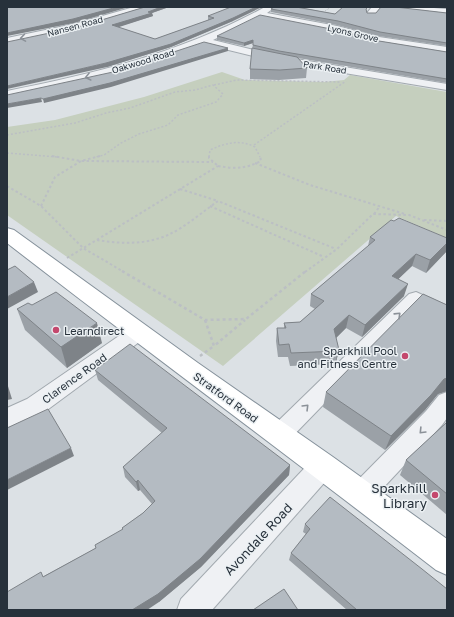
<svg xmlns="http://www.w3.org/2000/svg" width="454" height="617" font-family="'Golos Text',sans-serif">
  <rect width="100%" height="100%" fill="#dce1e5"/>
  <!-- green -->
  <polygon fill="#c5cfbe" points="222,72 245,80 324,82 344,80 350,75 447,92 447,238 396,216 223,366 7,215 7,127 55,120 144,97"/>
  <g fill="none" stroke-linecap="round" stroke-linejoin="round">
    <defs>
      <g id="minor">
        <polygon points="134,7 146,7 145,9 78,29 7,44 7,38 74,24"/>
        <path d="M265,7H275L267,13L337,26L379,37L447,47V53L379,43L336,32L260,17L213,40L278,56L447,84V90L278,62L204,44L147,64L113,74L7,97V91C98,73 183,52 265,7Z"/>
        <polygon points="372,7 381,7 374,15 368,15 367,13"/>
        <polygon points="391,7 421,7 447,9 447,15 395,9"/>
        <polygon points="416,292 447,306 447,321 418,307 287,442 279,445 271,442 267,435 271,428 409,294"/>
        <polygon points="139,325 146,327 149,332 146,337 43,413 7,428 7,408 27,399 132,327"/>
        <polygon points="447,392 447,418 442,425 369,503 360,507 351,503 347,495 351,487 426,411 439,395"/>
        <polygon points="323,455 332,458 335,466 332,474 212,610 177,610 181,599 314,458"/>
      </g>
      <path id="highway" d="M7,228L14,230L198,363L333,457L447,539V575L436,570C294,460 149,353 7,243Z"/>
    </defs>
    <!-- minor casing -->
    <use href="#minor" stroke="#a2a9af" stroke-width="2"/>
    <!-- highway casing -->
    <use href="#highway" stroke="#85919b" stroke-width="2"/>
    <!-- path-far3 -->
    <polyline stroke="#bbbfc4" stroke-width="1" stroke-dasharray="1.5 1.5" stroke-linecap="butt" points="325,11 331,7"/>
    <!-- path-far2 -->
    <g stroke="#bbbfc4" stroke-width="1.5" stroke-dasharray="2 2" stroke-linecap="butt">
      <polyline points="214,85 237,80 340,82"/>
      <polyline points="7,135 75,123 106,113 130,108 175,92 195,90 213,85 223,94 216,102 178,115 168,125 139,134 121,143 104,155 96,157"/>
      <polyline points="254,145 346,81"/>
      <polyline points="7,153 58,157"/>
      <path d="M209,157L210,150C225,143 240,139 255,147L260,157"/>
    </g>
    <!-- path-far1 -->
    <g stroke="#bbbfc4" stroke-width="2" stroke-dasharray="2.5 2.5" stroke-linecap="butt">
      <polyline points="52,156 81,161 213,162"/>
      <polyline points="209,156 209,158 218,166"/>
      <polyline points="255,163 310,185 405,214"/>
      <path d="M218,166C236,169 244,169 261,161L260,156"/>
      <polyline points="7,186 41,206 83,248 124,272"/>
      <polyline points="180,189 218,201"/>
      <polyline points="41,206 55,177 81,161 100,156"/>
      <polyline points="210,206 324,257"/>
      <polyline points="374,214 380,206"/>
      <polyline points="424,220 447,221"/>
      <path d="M97,240C121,244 147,245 170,234C185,227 204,211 218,201L336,249"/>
      <polyline points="67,258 218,166"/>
      <polyline points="305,272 337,249 373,214 409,215 447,230"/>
    </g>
    <!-- path -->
    <g stroke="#bbbfc4" stroke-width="2.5" stroke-dasharray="3 3" stroke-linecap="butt">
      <polyline points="122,271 205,320 246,319 306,271"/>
      <polyline points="205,320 214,346 245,320"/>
      <polyline points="200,356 214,346"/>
    </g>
    <!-- minor -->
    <use href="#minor" fill="#eff1f4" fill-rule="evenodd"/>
    <!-- highway -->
    <use href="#highway" fill="#fff" fill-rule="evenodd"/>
  </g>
  <!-- wall -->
  <g fill="#9ba1a7">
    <polygon points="145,7 169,7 152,13 153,16 117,27 155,39 209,20 208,20 208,16 233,21 171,47 107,67 78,27"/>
    <polygon points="298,7 335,14 367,11 367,13 376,13 395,7 447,13 447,46 379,36 337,25 271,12 271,9"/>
    <polygon points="217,36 379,41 447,52 447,83 298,58 307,68 306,78 279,80 250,79 250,69 253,43 244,46 217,40"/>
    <polygon points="394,221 447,238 447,250 446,252 426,273 412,266 398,279 404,296 362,337 346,328 336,338 339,350 336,362 335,364 290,366 288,357 278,357 276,341 277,328 284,328 284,323 300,322 315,309 310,306 311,294 368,246 370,237"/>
    <polygon points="32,305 102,343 67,368 25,330 17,309"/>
    <polygon points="447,305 447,391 438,394 425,410 385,450 323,407 326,392"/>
    <polygon points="95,370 290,465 289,475 201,567 159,602 44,576 96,548 123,530 122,528 143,513 152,504 140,490 138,491 125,477 123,467 162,433 98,380"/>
    <polygon points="447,422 447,515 400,475 406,460"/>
    <polygon points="305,524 447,610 347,610 289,560 291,553 306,534 303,532"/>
  </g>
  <!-- shaded-wall -->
  <g fill="#7e8388">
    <polygon points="117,7 129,7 74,23 7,36 7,33"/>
    <polygon points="161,7 169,7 152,13 153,16 113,29 112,25"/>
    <polygon points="256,7 262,7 233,21 171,47 107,67 7,89 7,86 106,63"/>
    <polygon points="253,40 253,43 244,46 244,43"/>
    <polygon points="228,48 228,51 111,87 44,103 43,99"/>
    <polygon points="41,98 42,102 7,108 7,104"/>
    <polygon points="447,243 447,250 446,252 426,273 430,260"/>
    <polygon points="416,254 412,266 389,288 392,276"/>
    <polygon points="34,282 38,292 7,309 7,297"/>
    <polygon points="408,284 404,296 362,337 365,325"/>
    <polygon points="349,315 346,328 332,342 334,329"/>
    <polygon points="97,323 102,343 67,368 61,347"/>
    <polygon points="339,350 336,362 335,364 338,351"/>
    <polygon points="447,378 447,391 438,394 425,410 385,450 391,436 444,379"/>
    <polygon points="7,383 12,399 7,400"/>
    <polygon points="71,448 74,456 7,490 7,480"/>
    <polygon points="290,465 289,475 201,567 159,602 147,610 132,610"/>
    <polygon points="138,480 140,490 138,491 136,482"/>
  </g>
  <!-- building -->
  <g fill="#b4bbc2" stroke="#7e8388">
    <polygon points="7,7 117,7 73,19 7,33"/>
    <polygon points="145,7 161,7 148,12 152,13 112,25 155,39 214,18 208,16 231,7 256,7 233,18 171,44 106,63 7,86 7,42 78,27"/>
    <polygon points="274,7 296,7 335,14 343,7 368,7 366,9 367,13 376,13 381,7 395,7 447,13 447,43 380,32 338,21 271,9"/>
    <polygon points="260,15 336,30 379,41 447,52 447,79 279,51 253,45 253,40 244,43 217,36"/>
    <polygon points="204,42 228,48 110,83 43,99 41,98 7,104 7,95 113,72"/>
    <polygon points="252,48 297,57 307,68 280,70 250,69"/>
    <polygon points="399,218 447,238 447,243 430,260 416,254 392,276 408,284 365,325 349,315 334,329 339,350 338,351 291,353 289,344 279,345 277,328 286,328 284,323 300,322 324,301 311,294 375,240 370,237 391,220 394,221"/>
    <polygon points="15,266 34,282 7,297 7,270"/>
    <polygon points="56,292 97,323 61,347 17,309 28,303 32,305"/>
    <polygon points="423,294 447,305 447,378 444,379 431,395 391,436 326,392"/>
    <polygon points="130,344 290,465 200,559 158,594 132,610 7,610 7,592 41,572 43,577 96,548 95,545 123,529 122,528 143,513 155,501 138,480 136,482 123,467 167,428 95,370"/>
    <polygon points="48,409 71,448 7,480 7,428"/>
    <polygon points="447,422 447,494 406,460"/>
    <polygon points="330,497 422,569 447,589 447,610 357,610 291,553 310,529 305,524"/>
    <polygon points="284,589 298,610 253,610"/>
  </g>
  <!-- one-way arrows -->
  <defs><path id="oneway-chevron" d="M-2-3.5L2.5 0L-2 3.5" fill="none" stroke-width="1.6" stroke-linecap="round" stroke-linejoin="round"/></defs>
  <g stroke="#8b9198">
    <use href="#oneway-chevron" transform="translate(23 38) rotate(171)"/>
    <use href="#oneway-chevron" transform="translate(88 77) rotate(166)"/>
    <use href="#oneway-chevron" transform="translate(398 315) rotate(-44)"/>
    <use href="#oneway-chevron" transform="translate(306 407) rotate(-45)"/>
    <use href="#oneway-chevron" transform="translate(422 431) rotate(134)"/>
  </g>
  <!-- markers -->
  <g fill="#c4486d" stroke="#ebf0f3" stroke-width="1.5">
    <circle cx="56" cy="330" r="4"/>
    <circle cx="405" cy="356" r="4"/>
    <circle cx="435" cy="495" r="4"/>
  </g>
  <g text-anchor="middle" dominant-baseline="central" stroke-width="3" stroke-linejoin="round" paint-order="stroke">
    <!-- far-street labels -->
    <g font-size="9" fill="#27313b" stroke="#ebf0f3">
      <text transform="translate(75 26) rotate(-15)">Nansen Road</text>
      <text transform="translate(353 33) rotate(13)">Lyons Grove</text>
      <text transform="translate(143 61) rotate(-17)">Oakwood Road</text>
      <text transform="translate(325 67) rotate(9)">Park Road</text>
    </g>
    <!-- poi labels -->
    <g font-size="11" fill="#27313b" stroke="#ebf0f3" text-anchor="start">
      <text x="64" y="330">Learndirect</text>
      <text x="397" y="350" text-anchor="end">Sparkhill Pool<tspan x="397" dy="13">and Fitness Centre</tspan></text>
    </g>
    <!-- street labels -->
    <g font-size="11" fill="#27313b" stroke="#ebf0f3">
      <text transform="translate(74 378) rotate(-36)">Clarence Road</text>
      <text transform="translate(226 397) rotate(36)">Stratford Road</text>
    </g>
    <!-- near-poi labels -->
    <g font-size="13" fill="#27313b" stroke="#ebf0f3" text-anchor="end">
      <text x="427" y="488">Sparkhill<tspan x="427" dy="15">Library</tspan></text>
    </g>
    <!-- near-street labels -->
    <g font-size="13" fill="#27313b" stroke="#ebf0f3">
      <text transform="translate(258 539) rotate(-47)">Avondale Road</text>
    </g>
  </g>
  <!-- border -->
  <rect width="454" height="617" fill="none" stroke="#27313b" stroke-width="16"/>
</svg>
